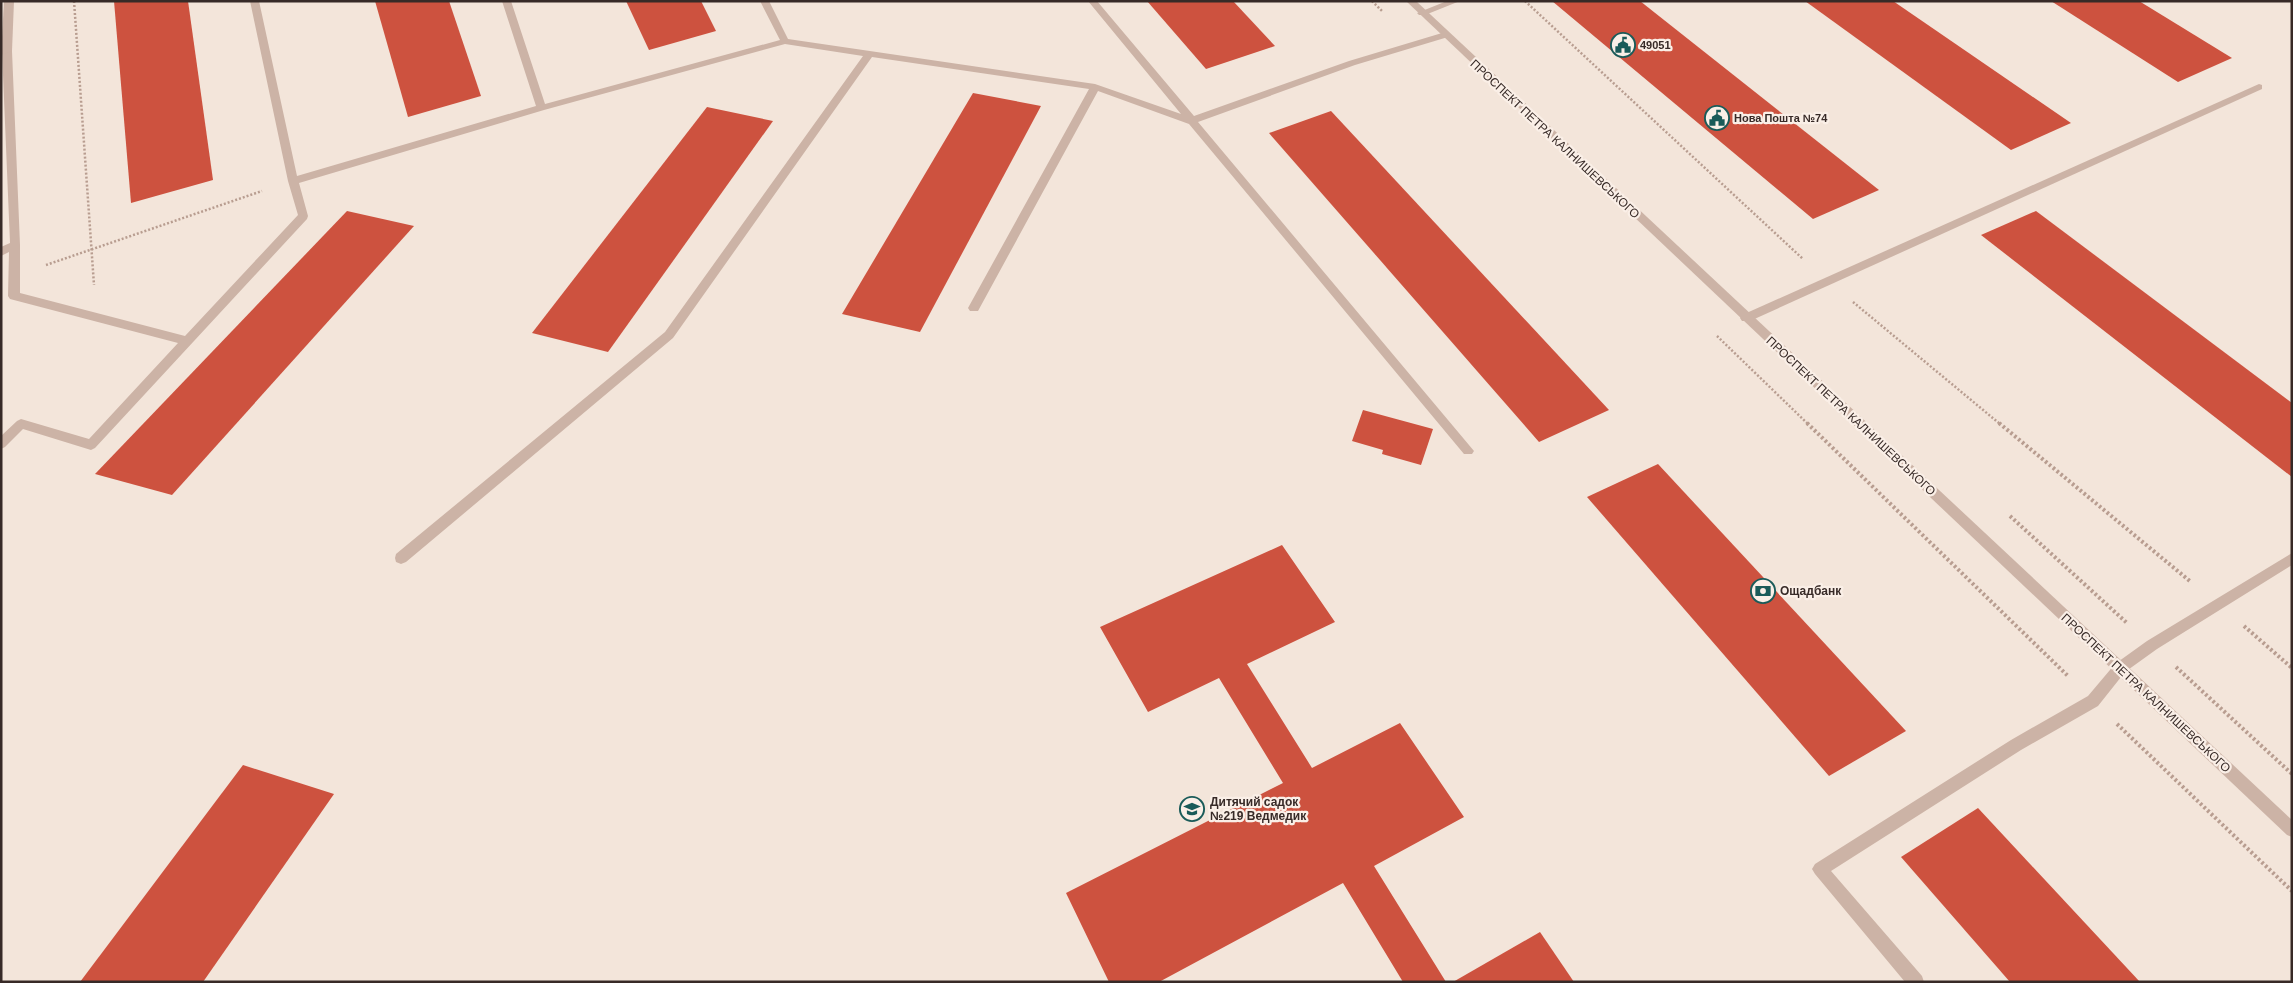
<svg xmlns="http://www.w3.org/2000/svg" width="2293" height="983" font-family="Arial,sans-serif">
  <rect width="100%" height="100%" fill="#f3e5da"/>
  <!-- building -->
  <g fill="#cd523f">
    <polygon points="114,1 188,1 213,180 131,203"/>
    <polygon points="375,1 449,1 481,96 408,117"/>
    <polygon points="626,1 701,1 716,31 649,50"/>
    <polygon points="1147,1 1233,1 1275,46 1206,69"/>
    <polygon points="1552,1 1640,1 1879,190 1813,219"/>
    <polygon points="1805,1 1893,1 2071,123 2011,150"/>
    <polygon points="2051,1 2139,1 2232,58 2178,82"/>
    <polygon points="973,93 1041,106 920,332 842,314"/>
    <polygon points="707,107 773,121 608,352 532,333"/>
    <polygon points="1331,111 1609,410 1539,442 1269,133"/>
    <polygon points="347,211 414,226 172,495 95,474"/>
    <polygon points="2036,211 2292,403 2292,477 1981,235"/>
    <polygon points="1363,410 1433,429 1421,465 1382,454 1383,450 1352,441"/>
    <polygon points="1658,464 1906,731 1829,776 1587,497"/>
    <polygon points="1282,545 1335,622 1247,664 1312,768 1400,723 1464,817 1374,866 1446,982 1403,982 1343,883 1159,982 1109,982 1066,893 1283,783 1219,678 1148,712 1100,627"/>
    <polygon points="243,765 334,794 203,982 80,982"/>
    <polygon points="1978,808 2140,982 2010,982 1901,857"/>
    <polygon points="1540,932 1574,982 1453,982"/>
  </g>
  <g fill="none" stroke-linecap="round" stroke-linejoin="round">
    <!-- path-far1 -->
    <g stroke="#b89d90" stroke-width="2.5" stroke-dasharray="2 2" stroke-linecap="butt">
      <polyline points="74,1 94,285"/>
      <polyline points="1372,1 1382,11"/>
      <polyline points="1525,1 1803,259"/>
      <polyline points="46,265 262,191"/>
      <polyline points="1853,302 2000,424"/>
      <polyline points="1717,336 1808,424"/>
    </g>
    <!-- path -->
    <g stroke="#b89d90" stroke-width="4" stroke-dasharray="2.5 2.5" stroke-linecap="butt">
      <polyline points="1807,423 2068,676"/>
      <polyline points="1999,423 2191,582"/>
      <polyline points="2010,516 2127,623"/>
      <polyline points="2244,626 2292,668"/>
      <polyline points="2176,667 2292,774"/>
      <polyline points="2117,724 2292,891"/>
    </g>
    <!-- service -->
    <g fill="#ccb3a6" fill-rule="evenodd">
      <polygon points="250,1 259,1 297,176 536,106 502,1 511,1 545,104 780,40 760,1 769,1 788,39 1095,84 1181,114 1088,1 1097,1 1194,116 1349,61 1442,33 1448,33 1448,37 1355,65 1198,122 1474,451 1472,454 1464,454 1189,124 1098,91 978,311 970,311 968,308 1089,89 872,57 673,338 406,562 401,564 396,562 395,558 396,554 665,332 863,56 785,44 544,110 299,183 308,216 307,219 95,448 91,450 23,429 5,447 1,449 1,436 17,421 21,419 89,439 178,343 10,299 8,296 9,252 1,256 1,247 10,243 2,51 7,48 12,51 20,245 20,293 185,336 298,215 288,181"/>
      <polygon points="1447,1 1460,1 1425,15 1419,15 1417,13"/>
      <polygon points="2259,84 2262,85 2262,89 1750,321 1742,321 1740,318 1742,315"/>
      <polygon points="2292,553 2292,565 2157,649 2125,672 2098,706 2021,750 1831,871 1922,976 1924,982 1905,982 1815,874 1812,869 1815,864 2011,740 2088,696 2115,664 2147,641"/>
    </g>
    <!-- minor -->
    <polygon fill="#ccb3a6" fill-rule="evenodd" points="4,1 14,1 12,51 1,55"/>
    <!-- tertiary -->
    <polygon fill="#ccb3a6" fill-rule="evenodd" points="1406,1 1416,1 2292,820 2292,837 2287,835"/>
  </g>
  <!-- icons -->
  <defs>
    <symbol id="civic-ring" viewBox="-11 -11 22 22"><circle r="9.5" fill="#faefe7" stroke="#1a5b59" stroke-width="1.5"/><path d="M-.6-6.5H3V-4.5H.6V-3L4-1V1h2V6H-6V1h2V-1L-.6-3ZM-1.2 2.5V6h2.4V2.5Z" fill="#1a5b59"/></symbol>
    <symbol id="bank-ring" viewBox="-11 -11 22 22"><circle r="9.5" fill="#faefe7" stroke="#1a5b59" stroke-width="1.5"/><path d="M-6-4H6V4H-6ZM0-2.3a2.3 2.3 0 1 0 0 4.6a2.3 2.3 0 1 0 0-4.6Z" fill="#1a5b59"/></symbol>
    <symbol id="school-ring" viewBox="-11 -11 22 22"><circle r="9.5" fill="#faefe7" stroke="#1a5b59" stroke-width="1.5"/><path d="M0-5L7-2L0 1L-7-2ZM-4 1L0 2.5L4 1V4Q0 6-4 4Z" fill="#1a5b59"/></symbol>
  </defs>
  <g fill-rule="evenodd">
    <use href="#civic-ring" x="1609" y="31" width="28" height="28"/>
    <use href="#civic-ring" x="1703" y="104" width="28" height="28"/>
    <use href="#bank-ring" x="1749" y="577" width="28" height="28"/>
    <use href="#school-ring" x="1178" y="795" width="28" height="28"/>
  </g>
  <g text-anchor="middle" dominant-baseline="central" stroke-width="4.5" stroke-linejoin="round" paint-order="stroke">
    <!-- far-poi labels -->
    <g font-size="11" font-weight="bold" fill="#372a27" stroke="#faefe7" text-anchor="start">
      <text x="1640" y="45">49051</text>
      <text x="1734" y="118">Нова Пошта №74</text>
    </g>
    <!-- street labels -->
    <g font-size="12" fill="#372a27" stroke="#faefe7">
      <text transform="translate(1555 139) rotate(43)">ПРОСПЕКТ ПЕТРА КАЛНИШЕВСЬКОГО</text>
      <text transform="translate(1851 416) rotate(43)">ПРОСПЕКТ ПЕТРА КАЛНИШЕВСЬКОГО</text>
      <text transform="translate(2146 693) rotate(43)">ПРОСПЕКТ ПЕТРА КАЛНИШЕВСЬКОГО</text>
    </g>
    <!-- poi labels -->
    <g font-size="12" font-weight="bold" fill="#372a27" stroke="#faefe7" text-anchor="start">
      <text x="1780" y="591">Ощадбанк</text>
      <text x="1210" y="802">Дитячий садок<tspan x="1210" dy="14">№219 Ведмедик</tspan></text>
    </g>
  </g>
  <!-- border -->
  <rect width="2293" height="983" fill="none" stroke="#372a27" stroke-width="5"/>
</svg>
